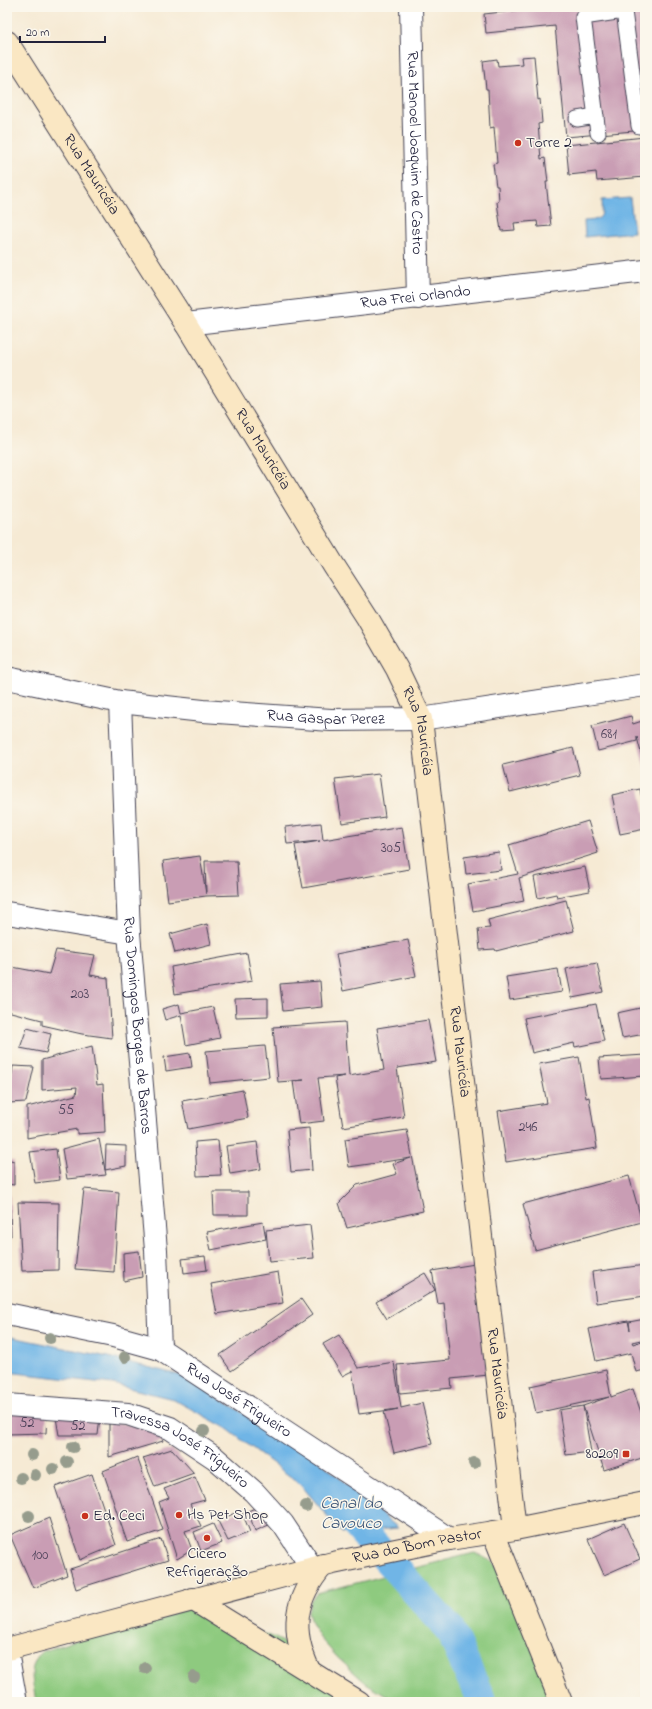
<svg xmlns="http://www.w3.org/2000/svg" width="652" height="1709" font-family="'Indie Flower',sans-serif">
  <rect width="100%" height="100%" fill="#fbf7ec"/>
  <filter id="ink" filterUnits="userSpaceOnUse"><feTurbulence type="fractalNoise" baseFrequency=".025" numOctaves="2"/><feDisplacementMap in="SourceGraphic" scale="8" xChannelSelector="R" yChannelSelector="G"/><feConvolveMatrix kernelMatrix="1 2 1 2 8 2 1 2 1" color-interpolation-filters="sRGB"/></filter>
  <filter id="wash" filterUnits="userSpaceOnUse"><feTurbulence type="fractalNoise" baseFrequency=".012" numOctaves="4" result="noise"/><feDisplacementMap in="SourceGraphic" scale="16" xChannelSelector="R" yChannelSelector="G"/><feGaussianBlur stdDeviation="0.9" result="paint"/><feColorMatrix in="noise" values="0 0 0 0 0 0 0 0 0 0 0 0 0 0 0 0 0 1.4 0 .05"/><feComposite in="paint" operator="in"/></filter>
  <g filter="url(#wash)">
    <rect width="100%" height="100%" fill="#f6ead4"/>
    <!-- green -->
    <g fill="#8eca7f" stroke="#58765d">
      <path d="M474,1553C487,1556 494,1562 502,1573L554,1702H398L366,1683L338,1658L320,1638L311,1623L308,1612L311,1600L317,1593Z"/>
      <path d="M183,1604L276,1638L370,1697L371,1700L357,1702H36C33,1682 27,1668 41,1652Z"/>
    </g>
    <!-- water -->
    <g fill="#6fb5e6" stroke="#486c90">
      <path d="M630,198L634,232L585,237L584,221C602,220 603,218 602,200Z"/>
      <polygon points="7,1336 108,1357 183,1376 315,1457 398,1528 342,1533 300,1484 226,1428 173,1399 113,1384 7,1372"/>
    </g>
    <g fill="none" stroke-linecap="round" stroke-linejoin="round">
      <!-- canal -->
      <polyline stroke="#6fb5e6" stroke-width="30" points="335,1501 450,1630 482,1702"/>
    </g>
    <g id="blocks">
      <!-- building -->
      <g fill="#c99db4">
        <polygon points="531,7 645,7 645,130 566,137 555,26 486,33 484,14 531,9"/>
        <polygon points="534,56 538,100 540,99 542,123 538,124 541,159 545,158 548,182 546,182 551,226 538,227 537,221 514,223 515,230 501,231 497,202 499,201 498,186 496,186 493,164 497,163 494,127 490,128 488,89 486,89 483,61 497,59 498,66 522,64 521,57"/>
        <polygon points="645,137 645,177 597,181 596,172 569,175 566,145"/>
        <polygon points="631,716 633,724 645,720 645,769 637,737 637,741 598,751 592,726"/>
        <polygon points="573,748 580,775 510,792 503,765"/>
        <polygon points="379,774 385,817 342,823 335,779"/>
        <polygon points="640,789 645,814 645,829 620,834 612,795"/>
        <polygon points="588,821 598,853 519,878 524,901 473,911 468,884 518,874 509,845"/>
        <polygon points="321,823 323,840 402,827 409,869 303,888 295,845 320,841 287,844 285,827"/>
        <polygon points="499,852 501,870 466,874 464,857"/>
        <polygon points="200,856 206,894 205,861 237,861 239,895 206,896 168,901 163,861"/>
        <polygon points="585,867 590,891 557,897 556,894 538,898 534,877"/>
        <polygon points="566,900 574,931 496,951 495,949 480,950 478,929 490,928 488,920"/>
        <polygon points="207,924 211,944 175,953 170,934"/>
        <polygon points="408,940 416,976 343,991 336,954"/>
        <polygon points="56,950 95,955 90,975 108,978 112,1038 82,1034 42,1025 42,1020 7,1011 7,966 49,974"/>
        <polygon points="247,953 252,981 175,994 171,967"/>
        <polygon points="597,963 603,992 572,998 566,969"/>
        <polygon points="558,969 562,992 510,1000 506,977"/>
        <polygon points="320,981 322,1007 283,1011 280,984"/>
        <polygon points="268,998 268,1016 236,1017 235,999"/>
        <polygon points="179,1004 181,1013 213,1007 220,1038 186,1045 181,1015 165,1020 162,1009"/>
        <polygon points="596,1004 604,1041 575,1047 574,1043 532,1053 524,1018"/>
        <polygon points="640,1008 645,1034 622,1038 617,1013"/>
        <polygon points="428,1020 436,1062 397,1068 404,1117 343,1127 335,1078 345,1076 318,1078 324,1121 299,1124 293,1081 304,1080 278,1082 273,1027 345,1022 349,1076 384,1070 377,1028"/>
        <polygon points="27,1028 51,1034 46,1053 20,1048"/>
        <polygon points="92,1046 97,1085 103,1084 105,1132 77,1134 77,1129 27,1138 27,1107 76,1095 77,1087 42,1090 42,1060"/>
        <polygon points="265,1046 269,1077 210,1083 206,1051"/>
        <polygon points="190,1053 192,1067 166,1071 164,1057"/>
        <polygon points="645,1055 645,1076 601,1079 599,1058"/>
        <polygon points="579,1057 586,1098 589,1097 597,1148 506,1162 498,1111 547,1103 539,1064"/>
        <polygon points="13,1066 34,1067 26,1102 8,1103"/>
        <polygon points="243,1090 248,1118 188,1129 182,1101"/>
        <polygon points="309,1128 312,1170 291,1172 287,1130"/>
        <polygon points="407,1130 423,1211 347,1228 339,1203 357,1185 397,1174 393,1164 411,1158 349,1167 345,1139"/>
        <polygon points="99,1139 105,1170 106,1145 126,1146 126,1166 105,1170 106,1175 67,1179 62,1149"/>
        <polygon points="218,1140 221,1175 197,1176 195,1142"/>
        <polygon points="257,1142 261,1169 230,1174 226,1146"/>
        <polygon points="56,1149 60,1180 35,1183 30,1152"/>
        <polygon points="7,1159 14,1161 14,1185 7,1184"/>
        <polygon points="629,1176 642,1222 535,1250 523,1204"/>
        <polygon points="7,1187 9,1187 11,1236 7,1237"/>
        <polygon points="84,1189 119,1192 114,1272 75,1269"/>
        <polygon points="213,1192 248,1192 248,1215 214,1215"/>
        <polygon points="18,1202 59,1203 58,1270 22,1271"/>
        <polygon points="263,1222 266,1239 211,1250 207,1232"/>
        <polygon points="310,1225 314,1258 269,1262 266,1230"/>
        <polygon points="139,1251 142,1277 124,1281 123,1253"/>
        <polygon points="205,1256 207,1270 184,1273 182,1259"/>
        <polygon points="475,1264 488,1375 451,1379 452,1388 400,1393 397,1365 450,1360 444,1303 438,1304 432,1271"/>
        <polygon points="645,1265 645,1296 596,1303 592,1272"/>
        <polygon points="278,1272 283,1303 217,1314 211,1284"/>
        <polygon points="425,1273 435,1290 387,1319 376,1302"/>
        <polygon points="301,1299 312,1315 231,1371 220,1355"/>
        <polygon points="645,1319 645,1339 632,1342 633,1344 645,1340 645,1370 636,1372 631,1353 596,1361 589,1329 628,1321 630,1330 629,1322"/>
        <polygon points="339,1335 358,1368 394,1362 401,1408 422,1403 432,1444 394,1453 384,1412 398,1409 359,1414 352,1371 342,1376 323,1344"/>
        <polygon points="606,1370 611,1397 633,1389 645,1424 645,1457 604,1470 583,1406 591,1452 566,1455 559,1410 583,1406 609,1397 536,1413 530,1386"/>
        <polygon points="7,1409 47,1413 46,1433 7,1434"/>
        <polygon points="55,1412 100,1417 98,1435 59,1435"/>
        <polygon points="109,1422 157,1428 163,1441 109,1457"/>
        <polygon points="172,1449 194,1473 155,1487 143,1458"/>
        <polygon points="137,1457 163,1530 127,1542 103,1471"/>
        <polygon points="92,1474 116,1545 80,1560 55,1487"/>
        <polygon points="195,1477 205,1500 190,1504 201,1526 185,1531 192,1550 177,1559 159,1502 169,1498 164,1489"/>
        <polygon points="262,1505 271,1524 255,1531 248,1511"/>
        <polygon points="241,1510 250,1532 228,1541 218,1521"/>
        <polygon points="49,1518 67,1575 33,1588 10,1535"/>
        <polygon points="624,1523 640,1559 604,1575 588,1539"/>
        <polygon points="213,1524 222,1543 201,1551 194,1532"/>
        <polygon points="161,1539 168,1560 76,1589 70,1569"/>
      </g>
    </g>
  </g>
  <g filter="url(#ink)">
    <use href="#blocks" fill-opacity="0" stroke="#424052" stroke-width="1"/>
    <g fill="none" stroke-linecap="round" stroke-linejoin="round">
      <defs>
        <g id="lane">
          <polyline points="577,119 596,116"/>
          <polyline points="598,133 583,17 624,11 639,126"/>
        </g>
        <g id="street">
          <path id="s1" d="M411,7L418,298"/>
          <path id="s2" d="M186,324L645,271"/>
          <path id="s3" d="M7,678L120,702L203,711L331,720L421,719L645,685"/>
          <path id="s4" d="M120,702L129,933L156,1250L160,1349"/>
          <polyline points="7,913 129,933"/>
          <path id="s5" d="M7,1314L113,1336L160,1349L449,1539"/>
          <path id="s6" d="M7,1405L128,1414L170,1428L215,1458L254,1492L283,1524L312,1568"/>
          <polyline points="7,1652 16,1702"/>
        </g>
        <g id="secondary">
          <path id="s7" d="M7,42L186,324L334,566L367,617L397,669L421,719L515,1529"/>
          <polyline points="493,1532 561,1702"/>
          <polyline points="192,1599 359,1702"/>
          <path id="s8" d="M7,1649L333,1563L449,1539L515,1529L645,1503"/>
          <path d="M309,1670C290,1630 294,1599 323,1565"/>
        </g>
      </defs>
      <!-- lane casing -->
      <use href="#lane" stroke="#424052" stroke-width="17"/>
      <!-- street casing -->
      <use href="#street" stroke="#424052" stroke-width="24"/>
      <!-- secondary casing -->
      <use href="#secondary" stroke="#424052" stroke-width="24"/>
      <!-- lane -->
      <use href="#lane" stroke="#fff" stroke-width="15"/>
      <!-- street -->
      <use href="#street" stroke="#fff" stroke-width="22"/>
      <!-- secondary -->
      <use href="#secondary" stroke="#fae7c3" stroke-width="22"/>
    </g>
    <!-- trees -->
    <g fill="#969c8d">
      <circle cx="50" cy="1338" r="6"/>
      <circle cx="125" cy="1357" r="6"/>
      <circle cx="204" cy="1431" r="6"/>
      <circle cx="73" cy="1447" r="6"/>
      <circle cx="32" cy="1455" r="6"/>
      <circle cx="67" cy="1462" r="6"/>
      <circle cx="474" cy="1463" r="6"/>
      <circle cx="53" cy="1469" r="6"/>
      <circle cx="35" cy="1475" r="6"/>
      <circle cx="21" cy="1478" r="6"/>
      <circle cx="306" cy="1506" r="6"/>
      <circle cx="29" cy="1516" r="6"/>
      <circle cx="145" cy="1668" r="6"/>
      <circle cx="194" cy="1677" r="6"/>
    </g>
  </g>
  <!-- markers -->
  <g fill="#c8321e" stroke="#fbf7ec" stroke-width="1.5">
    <circle cx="518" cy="143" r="4"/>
    <rect x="622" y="1450" width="8" height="8" rx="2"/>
    <circle cx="179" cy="1515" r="4"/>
    <circle cx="85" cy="1516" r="4"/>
    <circle cx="207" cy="1538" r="4"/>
  </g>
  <g text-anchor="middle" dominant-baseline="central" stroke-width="3" stroke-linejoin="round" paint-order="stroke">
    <!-- number labels -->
    <g font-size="14" fill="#4c4159">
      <text x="609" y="734">681</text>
      <text x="391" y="848">305</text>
      <text x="80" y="994">203</text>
      <text x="66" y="1110">55</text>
      <text x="528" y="1127">246</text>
      <text x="27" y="1423">52</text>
      <text x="78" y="1426">52</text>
      <text x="40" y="1555">100</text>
    </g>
    <!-- poi labels -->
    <g font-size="16" fill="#22223b" stroke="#fbf7ec" text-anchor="start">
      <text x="526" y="143">Torre 2</text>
      <text x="618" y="1454" text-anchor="end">80209</text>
      <text x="187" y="1515">Hs Pet Shop</text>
      <text x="93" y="1516">Ed. Ceci</text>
      <text x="207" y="1554" text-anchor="middle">Cicero<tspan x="207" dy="18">Refrigeração</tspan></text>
    </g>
    <!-- street labels -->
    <g font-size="16" fill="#22223b" stroke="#fbf7ec">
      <text stroke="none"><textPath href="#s1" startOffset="146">Rua Manoel Joaquim de Castro</textPath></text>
      <text stroke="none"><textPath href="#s7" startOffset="157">Rua Mauricéia</textPath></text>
      <text stroke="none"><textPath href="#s2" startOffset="231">Rua Frei Orlando</textPath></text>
      <text stroke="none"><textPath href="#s7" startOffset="481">Rua Mauricéia</textPath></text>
      <text stroke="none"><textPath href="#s3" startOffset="322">Rua Gaspar Perez</textPath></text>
      <text stroke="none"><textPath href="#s7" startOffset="805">Rua Mauricéia</textPath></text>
      <text stroke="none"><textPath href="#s4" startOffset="324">Rua Domingos Borges de Barros</textPath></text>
      <text stroke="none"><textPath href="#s7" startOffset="1129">Rua Mauricéia</textPath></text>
      <text stroke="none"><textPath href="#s7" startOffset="1453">Rua Mauricéia</textPath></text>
      <text stroke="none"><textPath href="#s5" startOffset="251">Rua José Frigueiro</textPath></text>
      <text stroke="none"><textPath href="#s6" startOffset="183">Travessa José Frigueiro</textPath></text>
      <text stroke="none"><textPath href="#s8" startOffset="423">Rua do Bom Pastor</textPath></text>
    </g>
    <!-- water labels -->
    <g font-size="17" font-style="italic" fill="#3d5577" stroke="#fbf7ec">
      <text x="351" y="1503">Canal do<tspan x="351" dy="20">Cavouco</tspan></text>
    </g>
  </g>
  <!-- margin -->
  <rect width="652" height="1709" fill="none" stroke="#fbf7ec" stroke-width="24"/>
  <!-- scale -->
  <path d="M20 36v6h85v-6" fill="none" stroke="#22223b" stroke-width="2"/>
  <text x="26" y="36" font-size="12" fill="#22223b" stroke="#fbf7ec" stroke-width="3" paint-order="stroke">20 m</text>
</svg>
